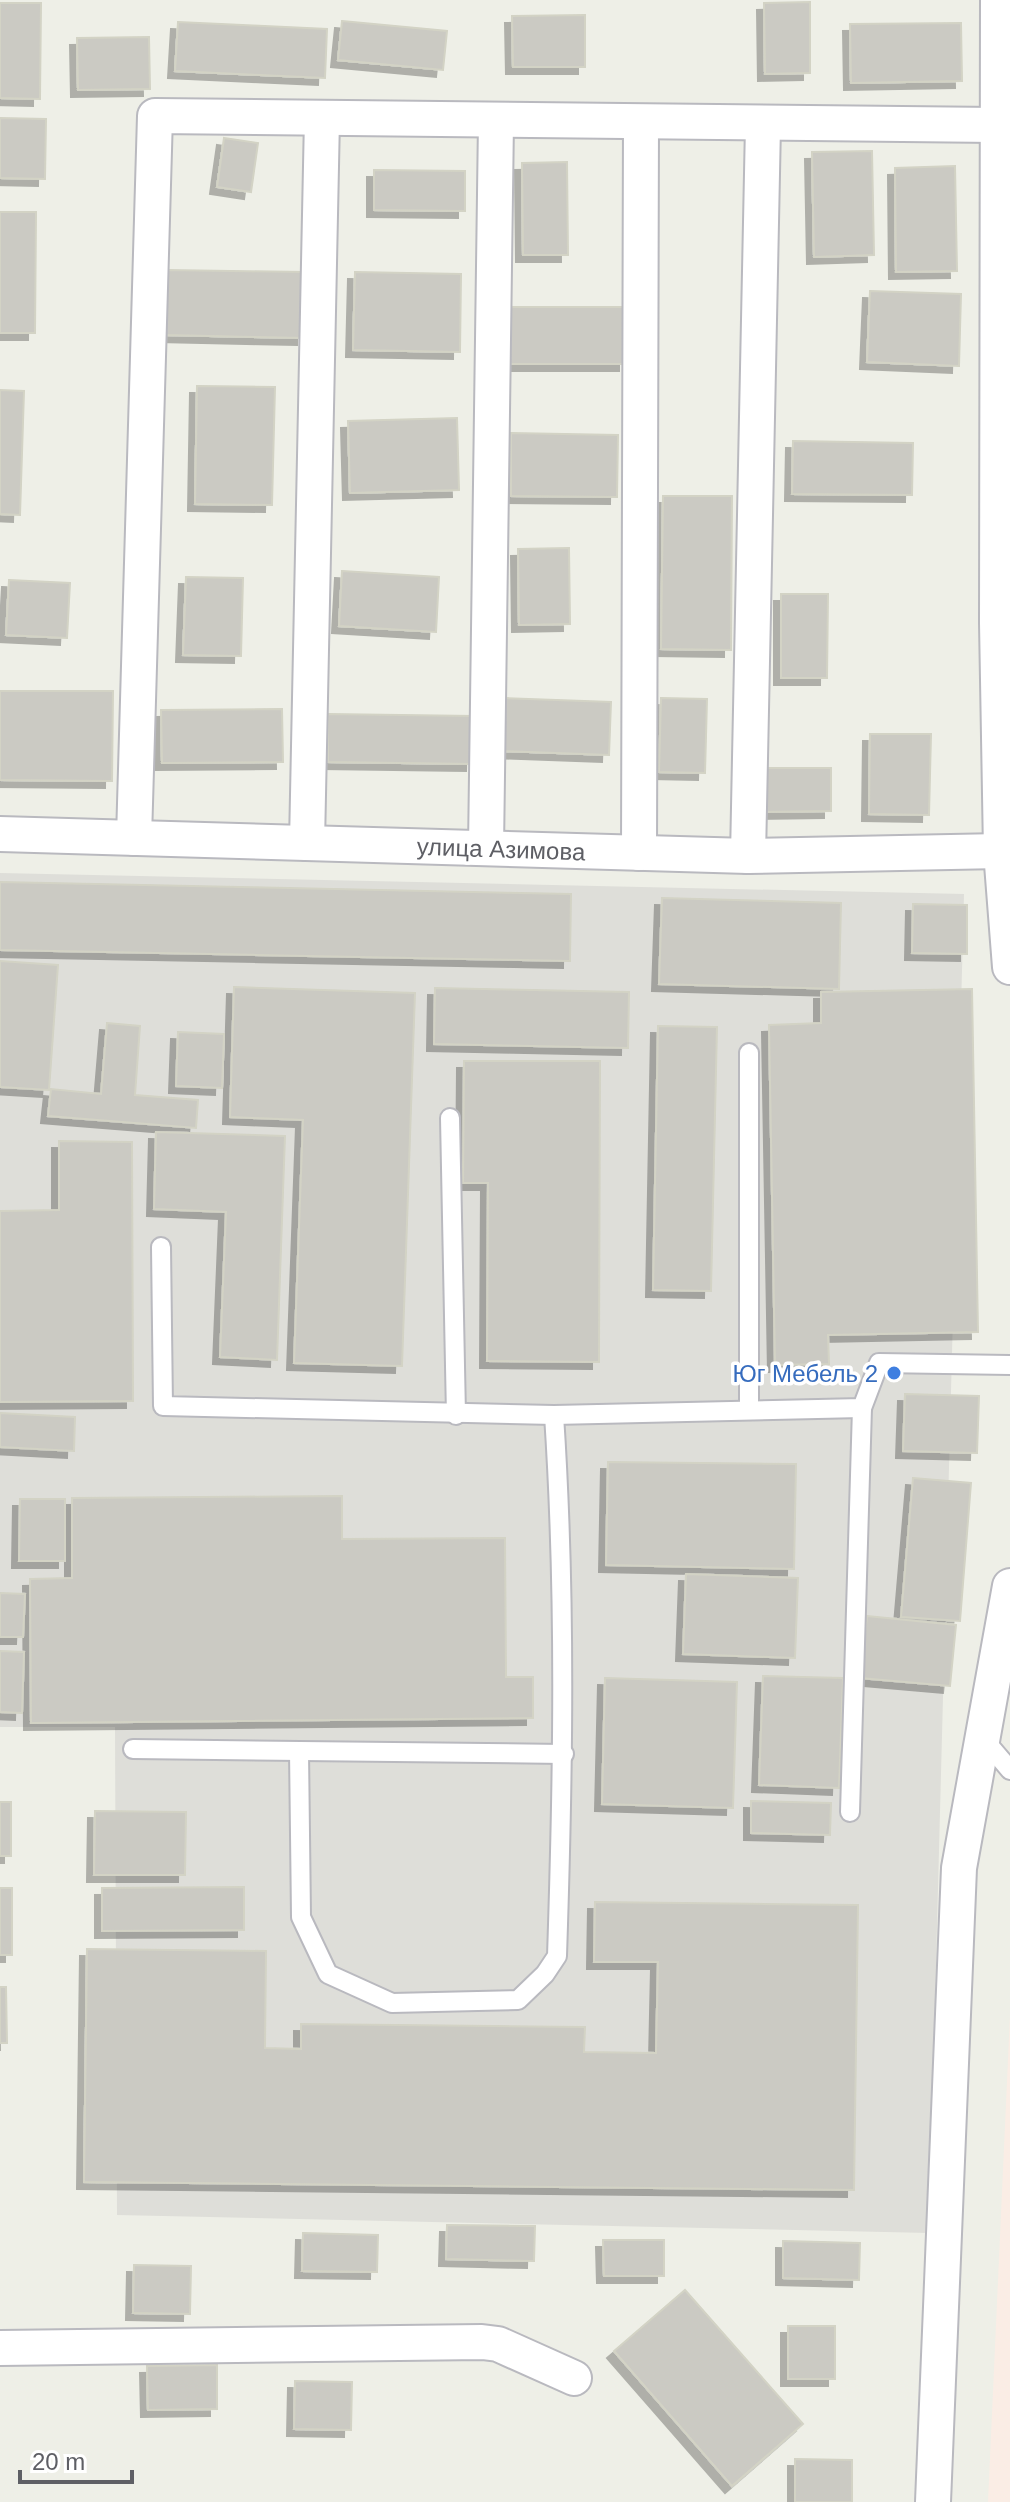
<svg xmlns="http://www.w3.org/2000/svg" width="1010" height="2502" font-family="Helvetica,sans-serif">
  <defs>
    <filter id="shadow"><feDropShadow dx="-7" dy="7" stdDeviation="0" flood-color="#0004"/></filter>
  </defs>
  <rect width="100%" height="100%" fill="#eeefe7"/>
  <!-- industrial -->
  <polygon fill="#deded9" points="0,873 964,894 929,2233 117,2215 115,1727 0,1727"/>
  <!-- medical -->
  <polygon fill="#faede5" points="1010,2015 1010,2502 988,2502"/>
  <!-- building -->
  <g fill="#cbcac3" stroke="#d3d3c5" stroke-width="2" filter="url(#shadow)">
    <polygon points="810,2 810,73 765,74 764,3"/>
    <polygon points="0,3 41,3 40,99 0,98"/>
    <polygon points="585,15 585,67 513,67 512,16"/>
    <polygon points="342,21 447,31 443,70 338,60"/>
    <polygon points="178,22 327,29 325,78 175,71"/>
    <polygon points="961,23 962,81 851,83 850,24"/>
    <polygon points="149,37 150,89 78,90 77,38"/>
    <polygon points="0,118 46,119 45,179 0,178"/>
    <polygon points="224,138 258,143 251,192 217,187"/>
    <polygon points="872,151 874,255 814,257 812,152"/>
    <polygon points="567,162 568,255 523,255 522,163"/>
    <polygon points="955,166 957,271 896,272 895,168"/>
    <polygon points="374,170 465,171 465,211 374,210"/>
    <polygon points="0,212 36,212 35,333 0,333"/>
    <polygon points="167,270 305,272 304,338 166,335"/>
    <polygon points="355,272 461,274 460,352 353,350"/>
    <polygon points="870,291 961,294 959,366 867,362"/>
    <rect x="509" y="307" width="117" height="57"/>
    <polygon points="197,386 275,387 272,505 195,504"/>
    <polygon points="0,390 24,391 20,515 0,514"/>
    <polygon points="457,418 459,490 350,493 348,421"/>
    <polygon points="511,433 618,435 617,497 511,496"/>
    <polygon points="793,441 913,443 912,495 792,494"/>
    <polygon points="663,496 732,496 731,650 661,649"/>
    <polygon points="569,548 570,624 519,625 518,549"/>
    <polygon points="342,571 439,577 436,632 339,626"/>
    <polygon points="186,577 243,578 241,656 183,655"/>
    <polygon points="9,580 70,583 67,638 6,635"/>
    <polygon points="781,594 828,594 827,678 781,678"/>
    <polygon points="0,691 113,691 112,781 0,780"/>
    <polygon points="504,698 611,702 609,755 501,751"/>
    <polygon points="661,698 707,699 705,773 659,772"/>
    <polygon points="282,709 283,762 162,763 161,710"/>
    <polygon points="328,714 474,716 473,764 328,762"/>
    <polygon points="870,734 931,734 929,815 869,814"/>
    <polygon points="753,768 831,768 831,811 753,812"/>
    <polygon points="0,882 571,894 570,961 0,950"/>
    <polygon points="662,898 841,903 839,989 659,984"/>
    <polygon points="913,904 967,905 967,954 912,953"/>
    <polygon points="0,961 58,965 49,1090 0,1087"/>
    <polygon points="234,987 415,993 402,1366 294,1363 303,1120 230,1117"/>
    <polygon points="435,988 629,992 628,1048 434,1044"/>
    <polygon points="972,989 978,1332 828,1335 829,1364 775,1365 769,1025 821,1023 821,992"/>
    <polygon points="107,1023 140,1026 135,1095 198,1100 196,1128 48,1116 51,1089 101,1094"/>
    <polygon points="658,1026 717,1027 711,1291 653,1290"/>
    <polygon points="178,1032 224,1034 222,1088 176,1086"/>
    <polygon points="464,1061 600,1061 599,1362 487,1361 488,1183 463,1183"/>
    <polygon points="156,1132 285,1136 277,1360 220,1357 226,1212 154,1209"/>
    <polygon points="59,1141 132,1142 133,1401 0,1402 0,1211 59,1210"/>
    <polygon points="905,1394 979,1396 977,1453 903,1451"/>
    <polygon points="0,1413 75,1417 74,1451 0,1447"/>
    <polygon points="608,1462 796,1464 794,1569 606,1565"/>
    <polygon points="913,1478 971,1483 960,1621 901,1617"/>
    <polygon points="342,1496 342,1539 505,1538 506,1677 533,1677 533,1718 31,1723 30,1579 72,1578 72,1498"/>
    <polygon points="20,1499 65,1499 65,1561 19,1561"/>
    <polygon points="686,1574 798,1578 795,1658 683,1654"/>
    <polygon points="0,1593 25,1594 23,1637 0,1637"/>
    <polygon points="867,1616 956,1625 950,1686 860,1678"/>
    <polygon points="0,1651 24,1652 22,1713 0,1712"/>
    <polygon points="763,1676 843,1678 839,1788 759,1785"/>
    <polygon points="605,1678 737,1682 733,1808 602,1804"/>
    <polygon points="751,1801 831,1803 830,1835 751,1833"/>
    <rect x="0" y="1802" width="11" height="54"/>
    <polygon points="95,1811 186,1812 185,1875 94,1875"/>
    <polygon points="244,1887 244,1930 102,1931 102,1888"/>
    <rect x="0" y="1888" width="12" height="67"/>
    <polygon points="595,1902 858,1905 854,2190 84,2182 87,1949 266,1951 265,2048 301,2049 301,2024 585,2027 584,2052 656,2053 658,1962 594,1962"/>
    <polygon points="0,1987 6,1987 7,2043 0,2043"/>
    <polygon points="447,2225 535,2226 534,2261 446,2259"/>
    <polygon points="303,2233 378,2235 377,2272 302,2271"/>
    <polygon points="603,2240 664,2240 664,2276 604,2276"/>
    <polygon points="783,2241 860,2243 859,2280 783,2278"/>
    <polygon points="134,2265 191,2266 190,2314 133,2313"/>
    <polygon points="685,2290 803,2424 732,2486 614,2351"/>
    <rect x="788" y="2326" width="47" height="53"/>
    <polygon points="217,2365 217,2409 148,2410 147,2366"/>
    <polygon points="295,2381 352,2382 351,2430 294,2429"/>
    <polygon points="795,2459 852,2460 852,2502 795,2502"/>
  </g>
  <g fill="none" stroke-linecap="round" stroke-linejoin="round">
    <defs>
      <g id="lane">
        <polyline points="450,1118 456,1415"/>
        <polyline points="161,1247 163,1406 554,1415 862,1408 879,1363 1010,1365"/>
        <polyline points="749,1408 749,1053"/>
        <polyline points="982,1737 1010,1770"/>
        <polyline points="133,1749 564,1754"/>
        <path d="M299,1751L301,1917L328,1974L392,2003L518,2000L545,1974L557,1956C563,1775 566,1596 554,1415"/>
        <polyline points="850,1812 862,1408"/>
      </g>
      <g id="street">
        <polyline points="998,0 997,623 1001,851 1010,967"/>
        <polyline points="0,834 748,856 1001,851"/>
        <polyline points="134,838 155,116 996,125"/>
        <polyline points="307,843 322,118"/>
        <polyline points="486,848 496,121"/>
        <polyline points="639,853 641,123"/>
        <polyline points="748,856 763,125"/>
        <polyline points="0,2348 482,2342 498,2344 574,2378"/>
        <polyline points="933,2502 959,1868 1010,1586"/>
      </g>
    </defs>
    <!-- lane casing -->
    <use href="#lane" stroke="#b9b9bf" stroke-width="22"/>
    <!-- street casing -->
    <use href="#street" stroke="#b9b9bf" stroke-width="38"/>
    <!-- lane -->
    <use href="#lane" stroke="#fff" stroke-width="18"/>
    <!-- street -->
    <use href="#street" stroke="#fff" stroke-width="34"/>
  </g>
  <!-- markers -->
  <circle fill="#3f7fe0" stroke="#fff" stroke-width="3" cx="894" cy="1373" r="8"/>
  <g text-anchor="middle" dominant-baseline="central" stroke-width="7" stroke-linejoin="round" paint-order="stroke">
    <!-- street labels -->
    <g font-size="24" fill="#5e5f65" stroke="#fff">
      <text transform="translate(501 849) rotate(2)">улица Азимова</text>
    </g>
    <!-- shop labels -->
    <g font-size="24" fill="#366cbe" stroke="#fff" text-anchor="end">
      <text x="878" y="1373">Юг Мебель 2</text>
    </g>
  </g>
  <!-- scale -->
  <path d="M20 2470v12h112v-12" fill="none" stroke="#5e5f65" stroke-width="4"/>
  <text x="32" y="2470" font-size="24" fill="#5e5f65" stroke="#ffffff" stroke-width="6" paint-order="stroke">20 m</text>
</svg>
